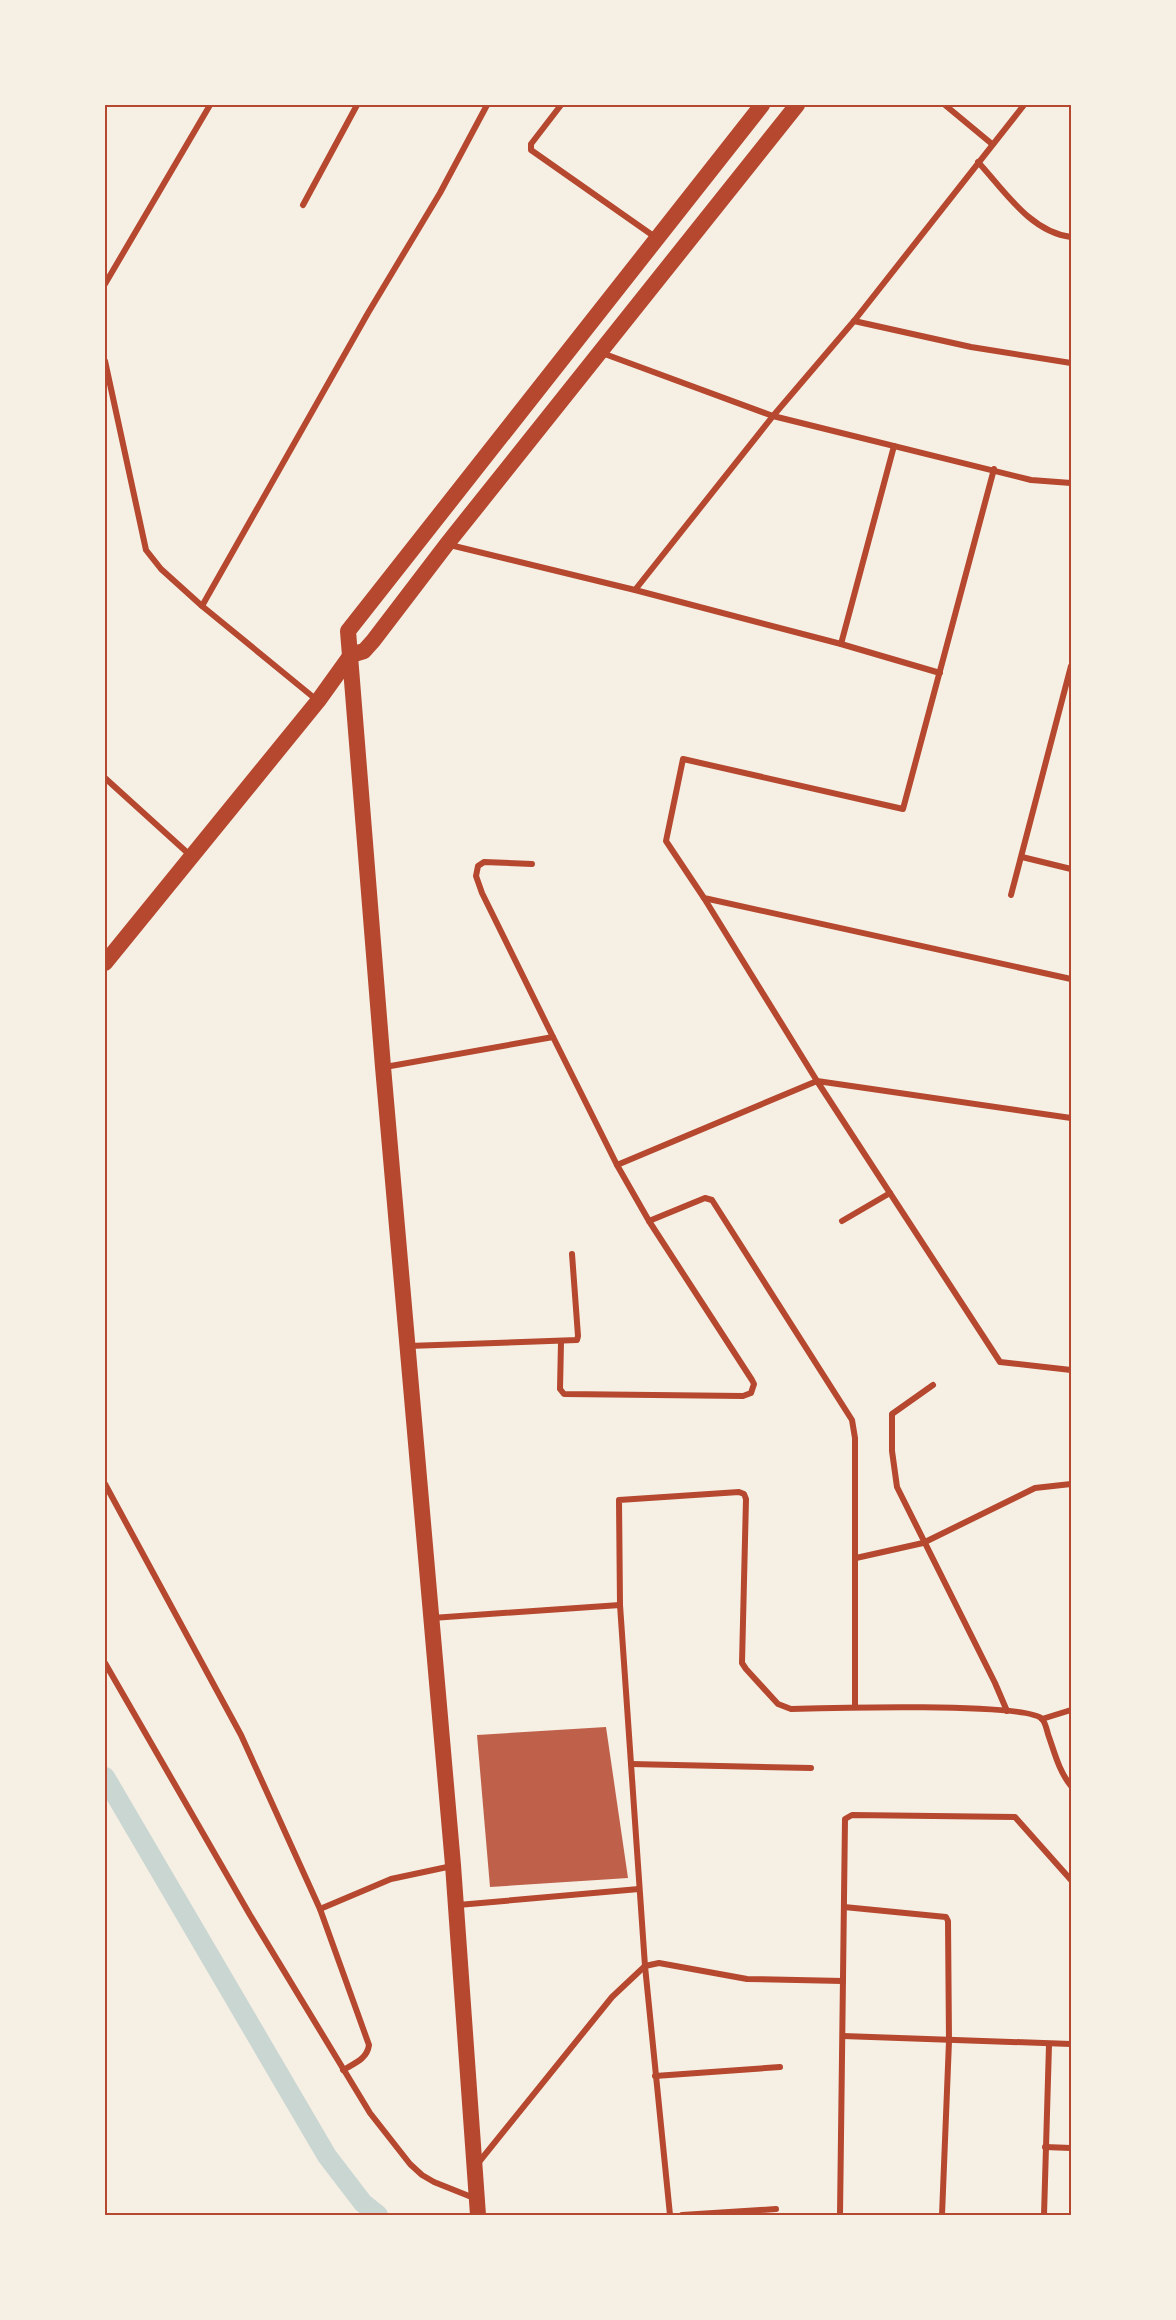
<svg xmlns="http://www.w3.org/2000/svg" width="1176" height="2320" font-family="Arial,sans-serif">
  <rect width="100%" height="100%" fill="#f6efe4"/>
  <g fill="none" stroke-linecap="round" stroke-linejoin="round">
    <!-- canal -->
    <polyline stroke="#c9d6d2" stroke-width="20" points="105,1777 327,2156 363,2203 378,2215"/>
  </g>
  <!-- building -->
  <polygon fill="#bf614a" points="606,1727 628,1878 490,1887 477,1735"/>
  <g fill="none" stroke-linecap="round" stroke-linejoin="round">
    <!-- minor -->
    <g stroke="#b5482f" stroke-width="6">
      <polyline points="561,105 531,144 531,150 655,237"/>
      <polyline points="945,105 992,144"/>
      <path d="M978,162C1004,190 1030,232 1071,237"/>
      <polyline points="303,205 357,105"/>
      <polyline points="105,284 210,105"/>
      <polyline points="854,321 971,347 1071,363"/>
      <polyline points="602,353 773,416 1031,480 1071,483"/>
      <polyline points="105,361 146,550 161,569 202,606 318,701"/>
      <polyline points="994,469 903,809 683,759 666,841 704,898 1071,979"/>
      <polyline points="450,545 635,590 773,416 854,321 1024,105"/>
      <polyline points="635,590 841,644 940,673"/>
      <polyline points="202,606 368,313 440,193 487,105"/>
      <polyline points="841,644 894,446"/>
      <polyline points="105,778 191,856"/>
      <polyline points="1022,857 1071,869"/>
      <polyline points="532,864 484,862 478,866 476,876 482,893 553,1037"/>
      <polyline points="1011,895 1071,666"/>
      <polyline points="385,1067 553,1037 617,1165 817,1081 704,898"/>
      <polyline points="817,1081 1000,1362 1071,1370"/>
      <polyline points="817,1081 1071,1118"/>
      <polyline points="649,1221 705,1198 712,1200 852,1420 855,1438 855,1706"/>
      <polyline points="842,1221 890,1193"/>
      <polyline points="561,1342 560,1389 564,1394 743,1396 751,1393 754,1384 752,1380 649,1221 617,1165"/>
      <polyline points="408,1346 577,1340 578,1336 572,1254"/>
      <polyline points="933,1385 892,1414 892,1451 897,1487 995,1683 1007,1711"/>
      <path d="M105,1484L241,1735L320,1909L369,2045C367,2059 355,2063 343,2070"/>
      <polyline points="856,1558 923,1543 1035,1488 1071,1484"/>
      <polyline points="432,1618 620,1605"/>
      <polyline points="105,1663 250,1915 370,2113 410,2164 422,2175 434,2182 474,2198"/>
      <polyline points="1042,1719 1071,1710"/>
      <polyline points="631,1764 811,1768"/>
      <polyline points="458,1905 639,1889"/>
      <polyline points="844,1907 946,1917 948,1921 949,2041 942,2215"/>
      <polyline points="320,1909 391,1879 452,1866"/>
      <polyline points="843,2036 1071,2044"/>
      <polyline points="655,2076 780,2067"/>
      <polyline points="1045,2147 1071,2148"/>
      <polyline points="479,2162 612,1997 645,1966 659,1963 747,1979 843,1981"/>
      <path d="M670,2215L645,1966L620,1605L619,1500L739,1492L744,1494L746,1499L742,1663L746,1669L778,1704L791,1709C823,1708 1028,1702 1042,1719C1046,1723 1047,1732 1049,1737C1055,1754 1059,1771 1071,1786"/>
      <polyline points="682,2215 776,2209"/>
      <polyline points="840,2215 845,1819 852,1815 1015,1817 1071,1880"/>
      <polyline points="1044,2215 1049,2045"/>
    </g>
    <!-- trunk -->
    <g stroke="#b5482f" stroke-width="16">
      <polyline points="105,963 318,701 351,655 364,651 373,641 447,544 797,105"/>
      <polyline points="478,2215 453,1865 383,1067 348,631 762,105"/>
    </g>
  </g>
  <!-- border -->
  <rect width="1176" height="2320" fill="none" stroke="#f6efe4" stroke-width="213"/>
  <rect x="106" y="106" width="964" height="2108" fill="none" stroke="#b5482f" stroke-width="2"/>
</svg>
